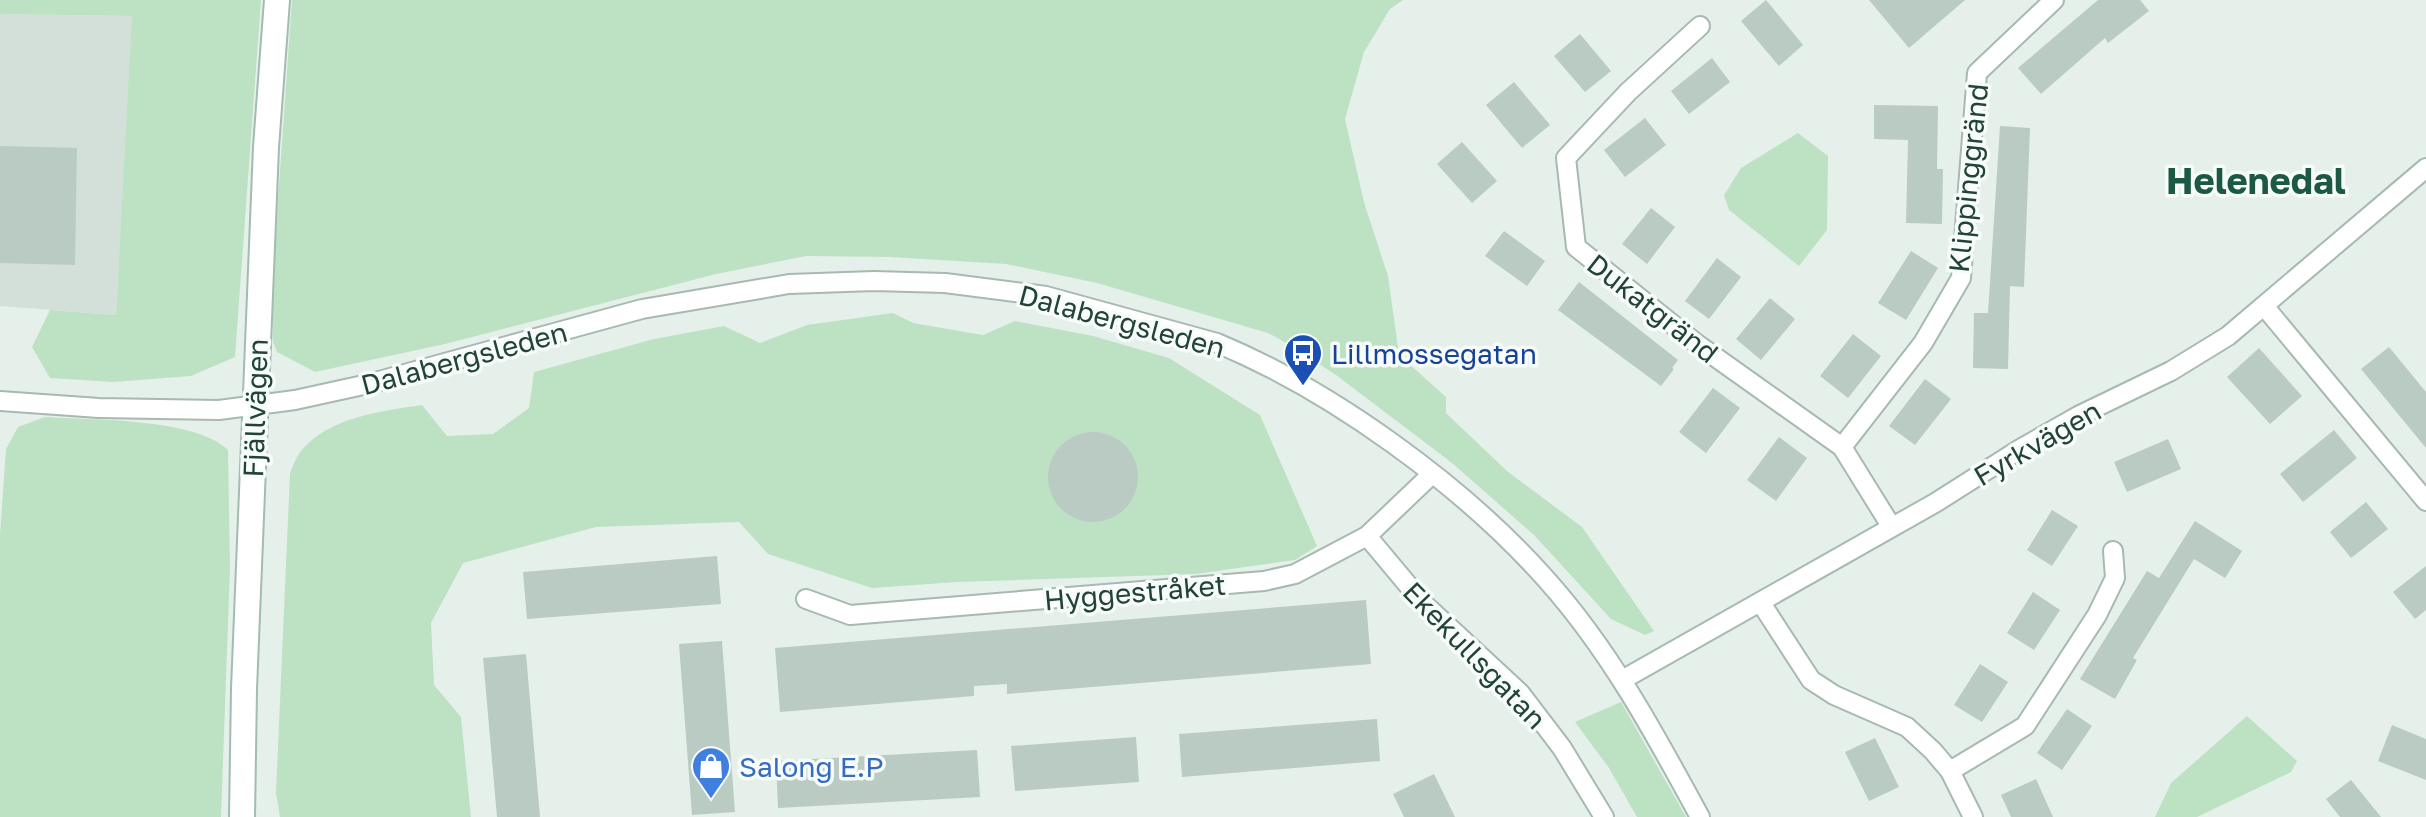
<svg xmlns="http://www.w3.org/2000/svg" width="2426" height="817" font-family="'Golos Text',sans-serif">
  <rect width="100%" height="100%" fill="#e5f0ea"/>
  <!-- built -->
  <polygon fill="#d3e0d9" points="0,14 133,16 116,315 0,306"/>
  <!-- green -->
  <g fill="#bde2c3">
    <polygon points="0,0 261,0 235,357 191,376 113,382 50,378 32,347 50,310 116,315 132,16 0,14"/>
    <polygon points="292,0 1403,0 1390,9 1364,52 1345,119 1364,202 1388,276 1399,355 1446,397 1446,413 1507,471 1582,527 1654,631 1645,635 1611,619 1534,535 1452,463 1336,375 1295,348 1268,333 1097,283 1006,264 890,257 806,256 716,274 445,344 315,372 277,352 273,342 273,271"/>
    <polygon points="1798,133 1828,156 1827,230 1799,266 1729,210 1724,195 1741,168"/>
    <path d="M893,313L913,323L983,335L1015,321L1093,336L1169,358L1260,415L1317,546L1295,560L1196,574L957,582L872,588L768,554L739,522L596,527L463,563L431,623L434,685L461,717L471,817H280L276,793L290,473C293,466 296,457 301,451C329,417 382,411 422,405L447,436L493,434L529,408L534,372L654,339L724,326L760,343L807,325Z"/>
    <path d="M45,417C91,420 196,418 228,450L230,568L221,817H0V535L6,449L18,427Z"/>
    <polygon points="1621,702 1686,817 1637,817 1609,768 1575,722"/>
    <polygon points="2247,716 2297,761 2291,772 2197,817 2155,817 2171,783"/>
  </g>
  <!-- building -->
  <g fill="#bacbc3">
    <polygon points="1766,0 1803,45 1779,66 1741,21"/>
    <polygon points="1869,0 1965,0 1909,48"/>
    <polygon points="2098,0 2140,0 2149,11 2108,43 2105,38 2041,94 2018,68"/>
    <polygon points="1580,34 1611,71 1585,92 1554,56"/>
    <polygon points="1712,58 1730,82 1689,114 1671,91"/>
    <polygon points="1514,82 1550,125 1522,148 1486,105"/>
    <polygon points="1874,105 1938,106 1937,169 1943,169 1942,224 1906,223 1908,140 1874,139"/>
    <polygon points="1645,118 1666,145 1625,177 1604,150"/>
    <polygon points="2000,126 2030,128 2024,287 2010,286 2008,369 1973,368 1974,313 1988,313"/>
    <polygon points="1462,142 1497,181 1472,203 1437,164"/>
    <polygon points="0,146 77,148 75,265 0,263"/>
    <polygon points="1651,208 1675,227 1647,264 1622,244"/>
    <polygon points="1504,231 1545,261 1527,286 1485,256"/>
    <polygon points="1911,251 1938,268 1906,320 1878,303"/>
    <polygon points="1717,258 1741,277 1709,319 1685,301"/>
    <polygon points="1579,282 1678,360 1672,368 1674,369 1661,386 1558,310"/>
    <polygon points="1770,298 1795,319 1761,360 1736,339"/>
    <polygon points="1853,334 1881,356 1848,398 1820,376"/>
    <polygon points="2389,347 2426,392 2426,448 2361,369"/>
    <polygon points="2259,348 2302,396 2270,424 2227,377"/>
    <polygon points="1925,379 1951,399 1915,445 1889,426"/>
    <polygon points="1713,388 1740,408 1706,453 1679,432"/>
    <polygon points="2334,430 2357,458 2303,502 2280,474"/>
    <circle cx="1093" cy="477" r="45"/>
    <polygon points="1779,437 1807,458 1776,501 1747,480"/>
    <polygon points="2168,439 2181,469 2127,492 2114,462"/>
    <polygon points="2366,502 2388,529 2351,558 2330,532"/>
    <polygon points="2052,510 2078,526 2052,566 2027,550"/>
    <polygon points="2195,521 2242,551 2225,578 2194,559 2133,658 2137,660 2115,699 2080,679 2147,571 2159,578"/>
    <polygon points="717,556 721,604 527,619 523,572"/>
    <polygon points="2426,566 2426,610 2415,619 2393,592"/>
    <polygon points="2033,592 2060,610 2034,650 2007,633"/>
    <polygon points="1366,600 1371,664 1007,694 1007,684 974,686 974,696 780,712 775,648"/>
    <polygon points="722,641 735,812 692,815 679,644"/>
    <polygon points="526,654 540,817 497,817 483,658"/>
    <polygon points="1980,664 2008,682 1982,722 1954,705"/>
    <polygon points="2067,709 2092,726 2062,770 2037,753"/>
    <polygon points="1377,719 1380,761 1182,777 1179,734"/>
    <polygon points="2392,725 2426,739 2426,780 2378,761"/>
    <polygon points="1136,737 1139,782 1015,791 1011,746"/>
    <polygon points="1875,738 1899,787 1869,801 1845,752"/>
    <polygon points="977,750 980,797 778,808 776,761"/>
    <polygon points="1434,774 1455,817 1404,817 1393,794"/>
    <polygon points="2036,779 2053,817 2011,817 2001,795"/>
    <polygon points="2351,780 2381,817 2340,817 2326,799"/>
  </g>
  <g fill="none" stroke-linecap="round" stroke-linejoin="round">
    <defs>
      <g id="street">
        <polyline points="1700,26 1628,92 1566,158 1576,247 1697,344 1842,447 1891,526"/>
        <polyline points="2264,306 2426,501"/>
        <path d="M0,401L99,408L219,410L295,400L368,384L642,309L789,284L874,281L945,283L1046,296L1217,343C1332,391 1462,485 1545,578C1609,649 1655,734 1700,817"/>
        <polyline points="1842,447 1923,343 1961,278 1977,73 2054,0"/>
        <polyline points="1367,536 1423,603 1520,693 1562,748 1604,817"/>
        <polyline points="806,599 850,615 1264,581 1295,574 1367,536 1432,474"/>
        <polyline points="1761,603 1811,680 1834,695 1907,727 1933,751 1950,771 1973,817"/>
        <polyline points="1622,680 1935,503 2020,449 2078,416 2171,371 2228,336 2426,168"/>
        <polyline points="1950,771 2025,726 2097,615 2115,578 2113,551"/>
      </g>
      <polyline id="secondary" points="242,817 244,689 266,147 277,0"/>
    </defs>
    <!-- street casing -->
    <use href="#street" stroke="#a7b9b1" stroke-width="22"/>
    <!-- secondary casing -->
    <use href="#secondary" stroke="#a2bcb1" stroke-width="28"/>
    <!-- street -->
    <use href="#street" stroke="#fff" stroke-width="18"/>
    <!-- secondary -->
    <use href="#secondary" stroke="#fff" stroke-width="24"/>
  </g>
  <!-- icons -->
  <defs>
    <symbol id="bus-pin" viewBox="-11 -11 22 30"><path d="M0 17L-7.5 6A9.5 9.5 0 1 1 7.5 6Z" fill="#1a4fb4" stroke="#f7fbf9"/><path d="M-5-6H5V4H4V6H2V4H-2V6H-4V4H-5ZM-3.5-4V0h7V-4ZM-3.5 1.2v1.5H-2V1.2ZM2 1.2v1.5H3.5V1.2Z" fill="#fff"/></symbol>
    <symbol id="shop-pin" viewBox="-11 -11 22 30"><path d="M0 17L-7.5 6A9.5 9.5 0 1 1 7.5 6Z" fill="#3f7fe0" stroke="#f7fbf9"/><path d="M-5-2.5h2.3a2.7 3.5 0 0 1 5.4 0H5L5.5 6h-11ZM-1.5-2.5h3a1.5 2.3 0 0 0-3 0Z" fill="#fff"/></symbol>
  </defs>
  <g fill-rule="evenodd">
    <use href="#bus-pin" x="1281" y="331" width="44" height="60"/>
    <use href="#shop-pin" x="689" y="744" width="44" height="60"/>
  </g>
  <g text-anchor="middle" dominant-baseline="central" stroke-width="7" stroke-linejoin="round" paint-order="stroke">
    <!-- street labels -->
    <g font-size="28" fill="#224438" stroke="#f7fbf9">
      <text transform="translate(1968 178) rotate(-84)">Klippinggränd</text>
      <text transform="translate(1653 308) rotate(38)">Dukatgränd</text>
      <text transform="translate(1122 321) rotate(15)">Dalabergsleden</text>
      <text transform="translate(464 358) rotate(-15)">Dalabergsleden</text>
      <text transform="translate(255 408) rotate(-88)">Fjällvägen</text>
      <text transform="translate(2037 443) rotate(-30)">Fyrkvägen</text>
      <text transform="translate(1135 592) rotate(-5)">Hyggestråket</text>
      <text transform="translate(1475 655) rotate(46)">Ekekullsgatan</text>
    </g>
    <!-- transit labels -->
    <g font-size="28" fill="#164399" stroke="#f7fbf9" text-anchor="start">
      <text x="1331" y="353">Lillmossegatan</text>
    </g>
    <!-- shop labels -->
    <g font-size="28" fill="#366cbe" stroke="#f7fbf9" text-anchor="start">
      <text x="739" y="766">Salong E.P</text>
    </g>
    <!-- district labels -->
    <g font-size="36" font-weight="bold" fill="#1b5944" stroke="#f7fbf9">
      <text x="2256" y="180">Helenedal</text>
    </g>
  </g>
</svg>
